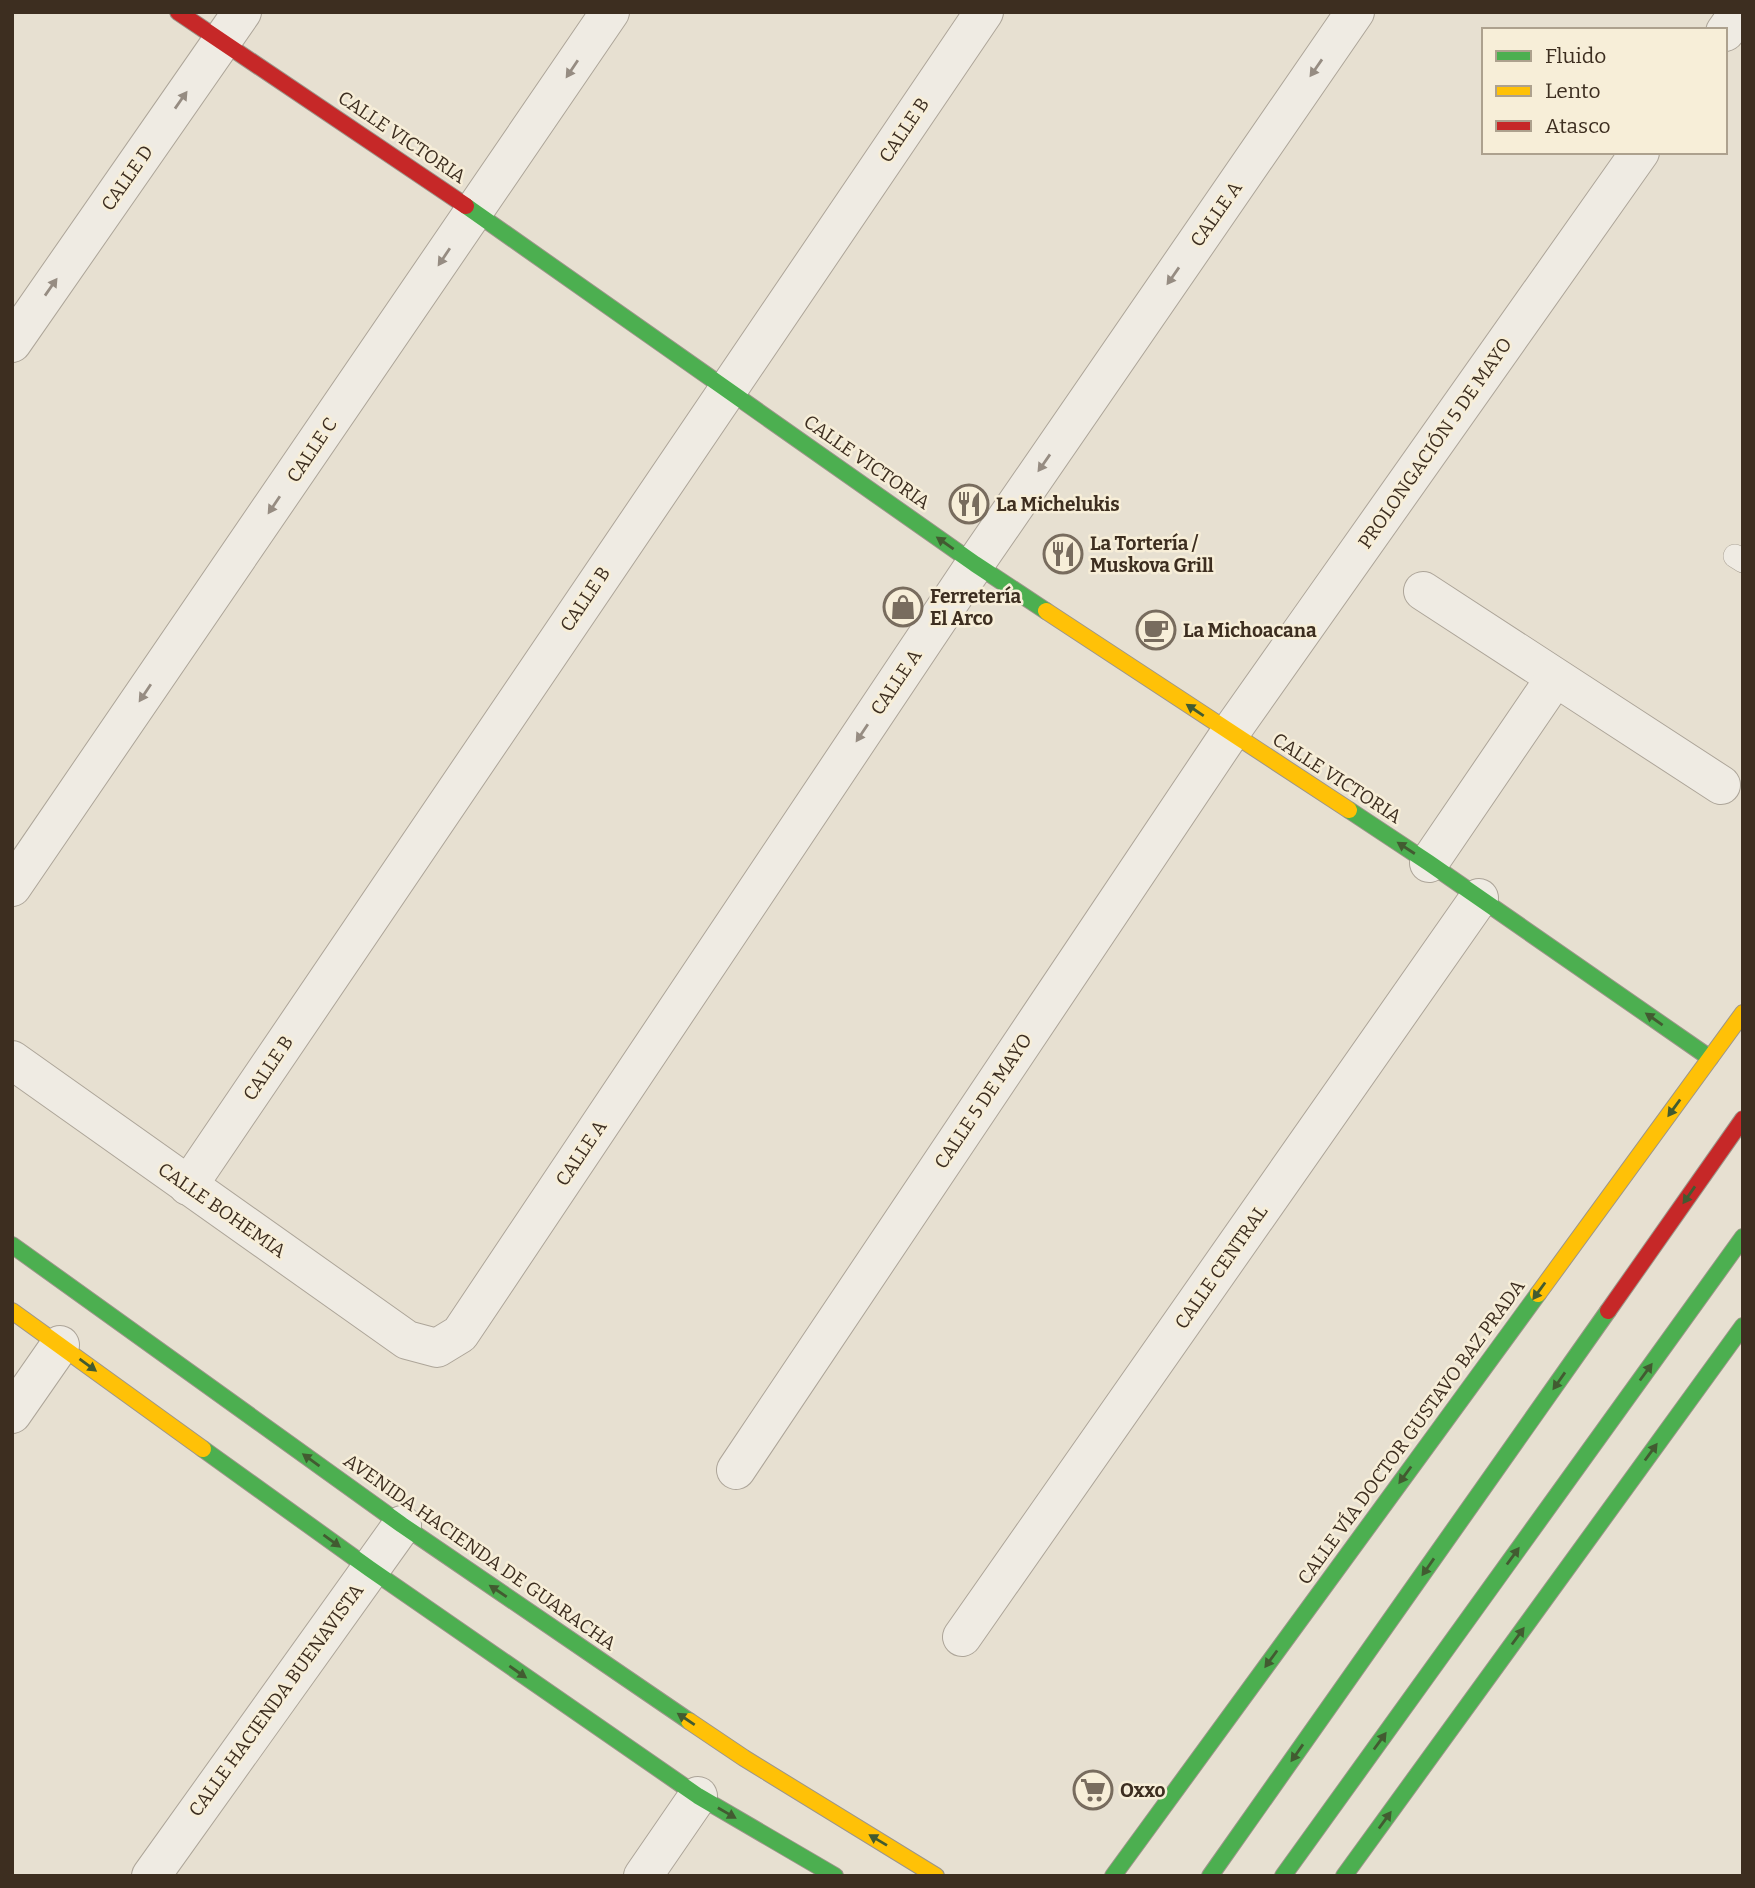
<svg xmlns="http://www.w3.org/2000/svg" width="1755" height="1888" font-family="Bitter,serif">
  <rect width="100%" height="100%" fill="#e7e0d1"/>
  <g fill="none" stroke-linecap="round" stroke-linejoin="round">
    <defs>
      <polyline id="lane" points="1735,556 1743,561"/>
      <g id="street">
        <polyline points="1725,32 1739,12"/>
        <polyline points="12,343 242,12"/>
        <polyline points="1423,591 1721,785"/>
        <polyline points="1429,863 1555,678"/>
        <polyline points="12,887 610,12"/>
        <polyline points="12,1060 407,1340 437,1348 460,1334 975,564 1355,12"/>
        <polyline points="188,1186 984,12"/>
        <polyline points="12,1414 60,1345"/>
        <polyline points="736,1470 1230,733 1640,152"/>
        <polyline points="962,1637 1479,898"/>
        <polyline points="151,1876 402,1525"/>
        <polyline points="643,1876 698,1796"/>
      </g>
      <g id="fast">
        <polyline points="466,206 975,564 1046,611"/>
        <polyline points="1349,810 1429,863 1710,1058"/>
        <polyline points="12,1245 402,1525 689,1721"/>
        <polyline points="203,1449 370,1569 698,1796 835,1876"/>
        <polyline points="1113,1876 1538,1294"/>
        <polyline points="1210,1876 1608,1311"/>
        <polyline points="1283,1876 1743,1237"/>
        <polyline points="1344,1876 1743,1326"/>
      </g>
      <g id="slow">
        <polyline points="1046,611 1349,810"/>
        <polyline points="1538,1294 1743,1013"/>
        <polyline points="12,1311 203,1449"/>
        <polyline points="689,1721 744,1758 936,1876"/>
      </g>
      <g id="jam">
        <polyline points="178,12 466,206"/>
        <polyline points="1608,1311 1743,1119"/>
      </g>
    </defs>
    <!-- lane casing -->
    <use href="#lane" stroke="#ada599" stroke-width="24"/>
    <!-- street casing -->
    <use href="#street" stroke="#ada599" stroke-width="40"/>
    <!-- fast casing -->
    <use href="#fast" stroke="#9c958a" stroke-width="18"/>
    <!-- slow casing -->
    <use href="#slow" stroke="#9c958a" stroke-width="18"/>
    <!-- jam casing -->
    <use href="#jam" stroke="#9c958a" stroke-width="18"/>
    <!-- lane -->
    <use href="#lane" stroke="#efebe3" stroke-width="23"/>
    <!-- street -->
    <use href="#street" stroke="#efebe3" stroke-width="38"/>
    <!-- fast -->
    <use href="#fast" stroke="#4caf50" stroke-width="16"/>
    <!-- slow -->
    <use href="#slow" stroke="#ffc107" stroke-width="16"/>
    <!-- jam -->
    <use href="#jam" stroke="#c62828" stroke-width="16"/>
  </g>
  <!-- one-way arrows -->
  <defs><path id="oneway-solid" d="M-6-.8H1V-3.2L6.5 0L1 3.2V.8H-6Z" transform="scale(1.75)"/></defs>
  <g fill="#968c82">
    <use href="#oneway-solid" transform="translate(1316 68) rotate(125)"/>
    <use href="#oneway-solid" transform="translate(572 69) rotate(124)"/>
    <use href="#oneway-solid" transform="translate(181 100) rotate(-55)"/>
    <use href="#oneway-solid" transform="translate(444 257) rotate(124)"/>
    <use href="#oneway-solid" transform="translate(1173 276) rotate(125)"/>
    <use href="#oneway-solid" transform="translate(51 287) rotate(-55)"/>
    <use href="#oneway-solid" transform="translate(1044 463) rotate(125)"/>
    <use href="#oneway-solid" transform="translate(274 505) rotate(124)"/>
    <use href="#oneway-solid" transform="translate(145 693) rotate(124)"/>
    <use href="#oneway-solid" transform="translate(862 733) rotate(124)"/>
  </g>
  <g fill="#425b31">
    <use href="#oneway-solid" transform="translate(945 543) rotate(-145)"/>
    <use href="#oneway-solid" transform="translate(1195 710) rotate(-146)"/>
    <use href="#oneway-solid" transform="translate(1406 848) rotate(-147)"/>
    <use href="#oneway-solid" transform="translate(1654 1019) rotate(-145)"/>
    <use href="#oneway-solid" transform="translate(1674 1108) rotate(126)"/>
    <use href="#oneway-solid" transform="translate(1689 1195) rotate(125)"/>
    <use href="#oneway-solid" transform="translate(1539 1291) rotate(126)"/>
    <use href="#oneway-solid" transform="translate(88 1365) rotate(36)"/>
    <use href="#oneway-solid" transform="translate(1646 1372) rotate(-54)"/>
    <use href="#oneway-solid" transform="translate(1559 1381) rotate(125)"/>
    <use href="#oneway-solid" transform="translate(1651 1452) rotate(-54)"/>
    <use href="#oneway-solid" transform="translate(311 1460) rotate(-144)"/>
    <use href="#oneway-solid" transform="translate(1405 1475) rotate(126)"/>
    <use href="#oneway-solid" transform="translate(332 1541) rotate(36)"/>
    <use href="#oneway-solid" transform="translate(1513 1556) rotate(-54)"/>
    <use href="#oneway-solid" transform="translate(1428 1567) rotate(125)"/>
    <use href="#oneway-solid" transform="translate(498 1591) rotate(-146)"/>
    <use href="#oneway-solid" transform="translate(1518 1636) rotate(-54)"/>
    <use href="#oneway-solid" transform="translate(1271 1659) rotate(126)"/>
    <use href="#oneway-solid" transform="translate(518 1672) rotate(35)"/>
    <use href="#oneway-solid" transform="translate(686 1719) rotate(-146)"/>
    <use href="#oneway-solid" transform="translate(1380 1741) rotate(-54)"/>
    <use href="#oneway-solid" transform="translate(1297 1753) rotate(125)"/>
    <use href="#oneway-solid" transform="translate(727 1813) rotate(30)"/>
    <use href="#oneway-solid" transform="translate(1385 1820) rotate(-54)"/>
    <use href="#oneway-solid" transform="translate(878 1840) rotate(-149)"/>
  </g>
  <!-- icons -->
  <defs>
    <symbol id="restaurant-ring" viewBox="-11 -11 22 22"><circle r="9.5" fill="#f7eed8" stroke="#786c5e" stroke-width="1.5"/><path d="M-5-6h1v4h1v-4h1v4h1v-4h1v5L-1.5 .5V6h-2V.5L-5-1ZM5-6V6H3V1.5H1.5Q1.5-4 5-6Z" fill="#786c5e"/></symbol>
    <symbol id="shop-ring" viewBox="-11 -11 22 22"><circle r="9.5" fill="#f7eed8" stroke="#786c5e" stroke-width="1.5"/><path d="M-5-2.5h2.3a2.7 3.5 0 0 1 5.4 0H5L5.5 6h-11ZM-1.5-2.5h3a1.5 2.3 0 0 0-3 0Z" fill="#786c5e"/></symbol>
    <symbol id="cafe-ring" viewBox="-11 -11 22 22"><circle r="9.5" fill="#f7eed8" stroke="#786c5e" stroke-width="1.5"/><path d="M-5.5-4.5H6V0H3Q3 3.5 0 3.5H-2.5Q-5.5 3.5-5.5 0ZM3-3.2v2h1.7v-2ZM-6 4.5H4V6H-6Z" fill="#786c5e"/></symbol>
    <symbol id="supermarket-ring" viewBox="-11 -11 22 22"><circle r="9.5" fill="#f7eed8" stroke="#786c5e" stroke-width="1.5"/><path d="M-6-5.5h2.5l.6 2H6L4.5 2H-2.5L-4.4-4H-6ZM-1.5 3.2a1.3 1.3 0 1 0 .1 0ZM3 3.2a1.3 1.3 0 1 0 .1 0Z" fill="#786c5e"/></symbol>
  </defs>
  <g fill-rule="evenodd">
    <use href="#restaurant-ring" x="947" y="482" width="44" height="44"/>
    <use href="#restaurant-ring" x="1041" y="532" width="44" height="44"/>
    <use href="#shop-ring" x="881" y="585" width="44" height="44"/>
    <use href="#cafe-ring" x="1134" y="608" width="44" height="44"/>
    <use href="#supermarket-ring" x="1071" y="1768" width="44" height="44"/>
  </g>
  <g text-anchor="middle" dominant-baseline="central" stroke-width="5" stroke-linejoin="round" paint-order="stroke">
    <!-- street labels -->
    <g font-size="19" fill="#3d2e20" stroke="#f7eed8">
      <text transform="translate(904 130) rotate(-56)">CALLE B</text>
      <text transform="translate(402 137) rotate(34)">CALLE VICTORIA</text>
      <text transform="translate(127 178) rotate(-55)">CALLE D</text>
      <text transform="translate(1216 214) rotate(-55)">CALLE A</text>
      <text transform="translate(1435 443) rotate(-55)">PROLONGACIÓN 5 DE MAYO</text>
      <text transform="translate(312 450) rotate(-56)">CALLE C</text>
      <text transform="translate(867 462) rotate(35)">CALLE VICTORIA</text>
      <text transform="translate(585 599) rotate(-56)">CALLE B</text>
      <text transform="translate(896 682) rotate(-56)">CALLE A</text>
      <text transform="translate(1337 778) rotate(33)">CALLE VICTORIA</text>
      <text transform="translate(268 1068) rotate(-56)">CALLE B</text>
      <text transform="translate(983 1101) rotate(-56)">CALLE 5 DE MAYO</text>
      <text transform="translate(581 1153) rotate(-56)">CALLE A</text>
      <text transform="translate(222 1210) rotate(35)">CALLE BOHEMIA</text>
      <text transform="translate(1221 1267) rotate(-55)">CALLE CENTRAL</text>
      <text transform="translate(1411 1432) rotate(-54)">CALLE VÍA DOCTOR GUSTAVO BAZ PRADA</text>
      <text transform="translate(480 1552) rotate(35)">AVENIDA HACIENDA DE GUARACHA</text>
      <text transform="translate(276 1700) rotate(-54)">CALLE HACIENDA BUENAVISTA</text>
    </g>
    <!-- poi labels -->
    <g font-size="19" font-weight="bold" fill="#3d2e20" stroke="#f7eed8" text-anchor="start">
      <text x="996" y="504">La Michelukis</text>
      <text x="1090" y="543">La Tortería /<tspan x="1090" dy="22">Muskova Grill</tspan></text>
      <text x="930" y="596">Ferretería<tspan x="930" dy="22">El Arco</tspan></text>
      <text x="1183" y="630">La Michoacana</text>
      <text x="1120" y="1790">Oxxo</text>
    </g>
  </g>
  <!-- border -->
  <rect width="1755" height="1888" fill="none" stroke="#3d2e20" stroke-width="28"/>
  <!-- legend -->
  <rect x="1482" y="28" width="245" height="126" fill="#f7eed8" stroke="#ada18e" stroke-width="2"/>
  <rect x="1496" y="51" width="35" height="10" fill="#4caf50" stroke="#ada18e" stroke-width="2"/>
  <text x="1545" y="63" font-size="21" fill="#3d2e20">Fluido</text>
  <rect x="1496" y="86" width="35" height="10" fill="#ffc107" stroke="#ada18e" stroke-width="2"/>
  <text x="1545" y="98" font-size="21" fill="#3d2e20">Lento</text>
  <rect x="1496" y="121" width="35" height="10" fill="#c62828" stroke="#ada18e" stroke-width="2"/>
  <text x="1545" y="133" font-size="21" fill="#3d2e20">Atasco</text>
</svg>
